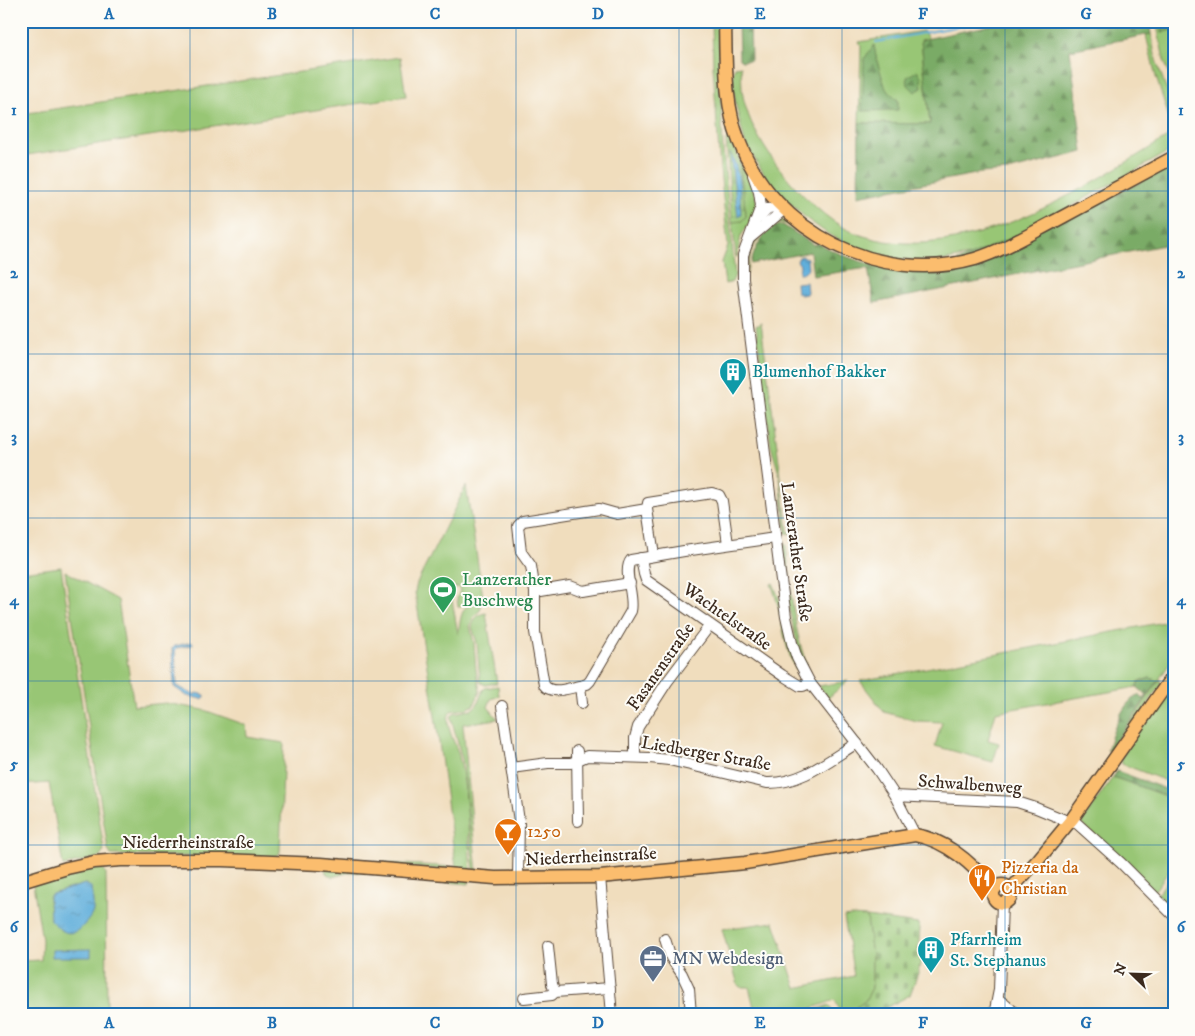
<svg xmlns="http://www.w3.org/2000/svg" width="1195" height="1036" font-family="'IM FELL DW Pica',serif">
  <defs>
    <pattern id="forest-firs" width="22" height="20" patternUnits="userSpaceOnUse" patternTransform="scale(1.25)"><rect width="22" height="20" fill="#7aab66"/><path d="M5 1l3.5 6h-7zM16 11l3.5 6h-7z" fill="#658b53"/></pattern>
    <pattern id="wetland-marsh" width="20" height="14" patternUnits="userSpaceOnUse" patternTransform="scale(1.25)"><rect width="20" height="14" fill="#98c674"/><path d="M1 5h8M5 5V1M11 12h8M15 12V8" fill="none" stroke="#7da15f"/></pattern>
    <pattern id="cemetery-stones" width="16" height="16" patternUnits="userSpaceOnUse" patternTransform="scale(1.25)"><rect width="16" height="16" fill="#98c674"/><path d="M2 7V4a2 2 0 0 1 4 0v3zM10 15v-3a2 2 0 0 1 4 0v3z" fill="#7da15f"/></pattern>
    <pattern id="water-ripples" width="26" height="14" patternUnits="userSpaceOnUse" patternTransform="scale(1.25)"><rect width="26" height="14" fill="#61afdb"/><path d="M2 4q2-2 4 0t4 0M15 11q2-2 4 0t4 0" fill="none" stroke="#518fb1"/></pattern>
  </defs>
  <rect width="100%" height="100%" fill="#fdfcf7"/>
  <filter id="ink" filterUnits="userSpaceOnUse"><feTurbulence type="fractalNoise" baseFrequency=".02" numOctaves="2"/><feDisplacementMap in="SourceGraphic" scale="10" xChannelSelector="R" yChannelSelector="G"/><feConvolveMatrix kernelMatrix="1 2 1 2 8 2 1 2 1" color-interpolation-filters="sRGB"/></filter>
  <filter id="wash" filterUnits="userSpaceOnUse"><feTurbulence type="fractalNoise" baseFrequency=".0096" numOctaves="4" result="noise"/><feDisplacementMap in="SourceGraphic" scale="20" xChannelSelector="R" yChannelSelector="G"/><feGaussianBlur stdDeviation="1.12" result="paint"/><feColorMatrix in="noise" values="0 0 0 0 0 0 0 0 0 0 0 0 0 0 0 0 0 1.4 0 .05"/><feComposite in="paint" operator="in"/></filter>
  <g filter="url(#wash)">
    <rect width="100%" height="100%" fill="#f0ddbd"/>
    <!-- green -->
    <g fill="#98c674" stroke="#6a7849" fill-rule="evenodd">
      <polygon points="712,21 717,21 723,149 735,275 732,282 725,284 722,262 728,246 720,169 713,66"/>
      <polygon points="1156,21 1174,21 1174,87 1164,60"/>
      <polygon points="923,31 929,39 921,41 930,124 859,123 861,45 859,42"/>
      <polygon points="1151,34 1156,60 1174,110 1174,133 1156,77 1146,35"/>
      <polygon points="400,57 406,96 21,156 21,114"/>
      <path d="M741,66C742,75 741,86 743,96C750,131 774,164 798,190C814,206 834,225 855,233C961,273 1087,186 1174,133V149L1016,237L974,255L936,262L887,258L846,243L828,234L807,219L780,194L764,174L745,143L736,106L733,86V71L735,67Z"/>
      <polygon points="739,159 755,194 757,204 754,216 741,236 737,257 736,257 732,222 742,221 746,216"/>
      <path d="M777,220L789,222L816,241L813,242L787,224L777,222C756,232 749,253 747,274C747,253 756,230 777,220Z"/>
      <polygon points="761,323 788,531 792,534 786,533 780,477 771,446 756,326"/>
      <path d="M466,486L483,597L470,600L461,607H458L457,599L460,590L458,587L450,588L458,634C461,619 460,602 480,601L481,609L473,618L470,626L474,643L476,670L480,691L474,705L466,709L451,711C443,722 454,740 458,752C468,789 468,834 471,872L284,857L456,867L438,735L415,592L417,583Z"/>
      <path d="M782,544H786C791,588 793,633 810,673L800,657L786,595V570Z"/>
      <polygon points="61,567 104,850 100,857 63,866 49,783 21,785 21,572"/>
      <polygon points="65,571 118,600 134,706 166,703 204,710 246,725 247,737 284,743 280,852 278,855 274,858 111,855 108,850"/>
      <path d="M773,583L779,598L802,678C781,651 784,614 771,584Z"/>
      <path d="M486,613L497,683L485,685L480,682L477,643L472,627C474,619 477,614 486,613Z"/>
      <polygon points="1174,620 1174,657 1158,681 1150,678 1138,682 1137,687 996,712 988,740 999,743 993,762 935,746 942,722 916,721 884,712 860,681"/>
      <polygon points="1160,679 1161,685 1112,755 1109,755"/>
      <polygon points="848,681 828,698 819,686"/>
      <polygon points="1174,681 1174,784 1122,764 1121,757"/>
      <polygon points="498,686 499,696 491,699 488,707 498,719 463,724 477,873 474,872 463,763 451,717 454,713 471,710 477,705 483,690 485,688"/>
      <polygon points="1113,777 1174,799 1174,864 1156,889 1153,891 1081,823"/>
      <path d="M95,867L104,869L106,874L107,1010L34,1011L33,1015H21V961L41,960L42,940L33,884L70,873ZM85,884L88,885L50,920L49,896L52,894Z"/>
      <polygon points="325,867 469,879 469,884 410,879 400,875 351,872 332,877 326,873"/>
      <polygon points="1174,871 1174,914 1157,895"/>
      <polygon points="851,916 867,917 872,956 872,988 866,1000 846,1015 842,1015 835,1000 793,1015 756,1015 749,987 740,987 738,985 722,929 774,922 796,988 854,976 844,917"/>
    </g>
    <!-- forest -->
    <g fill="url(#forest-firs)" stroke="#5a6a42">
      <polygon points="738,21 750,21 751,60 742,61 739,59"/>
      <polygon points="1010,21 1149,21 1151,34 1070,50 1083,152 1008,171 981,173 858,196 859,123 930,124 921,40"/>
      <polygon points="1161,21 1174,21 1174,30 1162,32"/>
      <polygon points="874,45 877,61 886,89 898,100 898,110 862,111 864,59"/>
      <polygon points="917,71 921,76 922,88 915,92 908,85 907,77"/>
      <path d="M1174,164V243L874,303L868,268L813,276L810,252L751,264C754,249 765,225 783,225L814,245L818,243C860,266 890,270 937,270L1132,186Z"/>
      <path d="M1150,678L1158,681L1109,751L1107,750C1113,732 1121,704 1138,695L1144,699L1147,695L1137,687L1138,683Z"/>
      <polygon points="1117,771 1174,792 1174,799 1113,777"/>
    </g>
    <!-- wetland -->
    <polygon fill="url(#wetland-marsh)" stroke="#6a7849" points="732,138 739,159 746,216 742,221 732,222 726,140"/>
    <!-- cemetery -->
    <g fill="url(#cemetery-stones)" stroke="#6a7849">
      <polygon points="867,917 918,924 920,929 918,952 921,960 918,973 910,995 878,1012 879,1015 846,1015 866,1000 872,988 872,956"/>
      <polygon points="829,1005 834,1015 802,1015"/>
    </g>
    <!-- water -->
    <g fill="url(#water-ripples)" stroke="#4e6c7c">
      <path d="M730,153C741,170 740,195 741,214L738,216Z"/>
      <path d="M802,256L807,258C807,266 811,271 801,274L799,273L800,265L797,261L799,257Z"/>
      <polygon points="806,282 807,292 806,294 801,295 797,293 796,283"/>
      <polygon points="192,642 194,644 192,645 177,648 175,650 177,686 194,695 197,693 205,695 205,697 202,699 187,696 174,687 172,648 175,646"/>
      <path d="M85,884L91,887C92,895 94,903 93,911C92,916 88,920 85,924C70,939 63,933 50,920L49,896L52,894Z"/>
      <polygon points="91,949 91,957 52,957 52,950"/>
    </g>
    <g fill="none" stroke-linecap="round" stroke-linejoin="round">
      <!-- stream -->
      <polyline stroke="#61afdb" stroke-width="2" points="876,42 986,21"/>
    </g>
  </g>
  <g filter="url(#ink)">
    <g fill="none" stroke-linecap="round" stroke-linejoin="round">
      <defs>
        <g id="minor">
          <polyline points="753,175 759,192 761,206 743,255 743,279 780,573 786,617 792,643 797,658 810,683 877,769 895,796 915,835"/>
          <polyline points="750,238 780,213 781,206 769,208 759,218"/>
          <polyline points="654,555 647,509 648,503 712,493 719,495 722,501 728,544"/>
          <polyline points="641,558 644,574 646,580 782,675 800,686 803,686 810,683"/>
          <polyline points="535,592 570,586 583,591 630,583"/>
          <path d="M580,686C569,688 551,695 544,685L535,632V592L531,566L521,552L518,526L523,521L599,509L617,514L647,509"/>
          <path d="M582,703L580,686L587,684L590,681L631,611C635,596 622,571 631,560L684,551L775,538"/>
          <polyline points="502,706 519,821 518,878"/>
          <polyline points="577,751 578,821"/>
          <polyline points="635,757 635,738 638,727 667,682 710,625"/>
          <path d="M511,768L548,763H571L587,756L650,758L669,760L767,783C801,784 829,760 857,743"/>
          <polyline points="895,796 1017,802 1036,808 1070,822"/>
          <polyline points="1072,819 1121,863 1174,916"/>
          <polyline points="600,877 612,1015"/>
          <polyline points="665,939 671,958 682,974 689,989 691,1015"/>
          <polyline points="548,946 552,984 555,992"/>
          <polyline points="524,998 552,995 555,992 610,988"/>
          <polyline points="998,999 1018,1015"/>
          <polyline points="994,1015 999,990 1002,903"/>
        </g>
        <g id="major">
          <path d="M725,21C726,61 724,103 739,141C774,233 881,286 975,259C1004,250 1030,234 1057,220C1096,199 1135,178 1174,157"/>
          <path d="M21,882L67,868L94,862L121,860H222L321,864L495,878L600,877L745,863L915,835C946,840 974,865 994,890"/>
          <circle cx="1002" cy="894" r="9"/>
          <polyline points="1010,890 1038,860 1072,819 1174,674"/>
        </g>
      </defs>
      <!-- minor casing -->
      <use href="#minor" stroke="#564536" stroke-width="12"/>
      <!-- major casing -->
      <use href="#major" stroke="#564536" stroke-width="15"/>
      <!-- minor -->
      <use href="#minor" stroke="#fff" stroke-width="10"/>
      <!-- major -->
      <use href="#major" stroke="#fbbd6e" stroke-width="12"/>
    </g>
  </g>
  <!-- grid -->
  <path fill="none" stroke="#1f6fb2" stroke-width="1" stroke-opacity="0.55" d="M190,21V1015M353,21V1015M516,21V1015M679,21V1015M842,21V1015M1005,21V1015M21,191H1174M21,354H1174M21,518H1174M21,681H1174M21,845H1174"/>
  <!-- icons -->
  <defs>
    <symbol id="building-pin" viewBox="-11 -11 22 30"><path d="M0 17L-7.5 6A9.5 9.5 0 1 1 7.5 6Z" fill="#0f9aa8" stroke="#fdfcf7"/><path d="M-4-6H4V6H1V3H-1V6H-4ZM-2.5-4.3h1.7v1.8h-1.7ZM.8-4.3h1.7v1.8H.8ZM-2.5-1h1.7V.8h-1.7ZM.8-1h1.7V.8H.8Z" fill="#fff"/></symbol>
    <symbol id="stadium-pin" viewBox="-11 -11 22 30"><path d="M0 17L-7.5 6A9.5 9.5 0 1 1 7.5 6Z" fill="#2e9e5b" stroke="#fdfcf7"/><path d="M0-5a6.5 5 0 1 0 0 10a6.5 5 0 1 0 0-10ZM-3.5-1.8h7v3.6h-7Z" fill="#fff"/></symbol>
    <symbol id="bar-pin" viewBox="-11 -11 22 30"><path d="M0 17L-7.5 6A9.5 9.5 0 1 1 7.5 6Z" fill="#e8710a" stroke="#fdfcf7"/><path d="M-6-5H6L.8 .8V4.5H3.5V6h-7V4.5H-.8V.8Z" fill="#fff"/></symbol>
    <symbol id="restaurant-pin" viewBox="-11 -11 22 30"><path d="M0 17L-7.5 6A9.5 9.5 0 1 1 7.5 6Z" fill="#e8710a" stroke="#fdfcf7"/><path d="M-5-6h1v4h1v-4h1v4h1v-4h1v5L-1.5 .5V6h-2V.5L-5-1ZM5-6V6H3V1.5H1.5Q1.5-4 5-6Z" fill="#fff"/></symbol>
    <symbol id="office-pin" viewBox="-11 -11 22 30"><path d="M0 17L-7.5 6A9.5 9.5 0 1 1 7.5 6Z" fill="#5c6f8a" stroke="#fdfcf7"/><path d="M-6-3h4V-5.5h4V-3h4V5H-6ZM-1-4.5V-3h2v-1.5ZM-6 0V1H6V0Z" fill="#fff"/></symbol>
  </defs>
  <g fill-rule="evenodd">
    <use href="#building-pin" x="717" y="356" width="32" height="43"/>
    <use href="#stadium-pin" x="427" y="574" width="32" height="43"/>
    <use href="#bar-pin" x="492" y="816" width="32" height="43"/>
    <use href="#restaurant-pin" x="966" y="862" width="32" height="43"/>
    <use href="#building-pin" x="915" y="934" width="32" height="43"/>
    <use href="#office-pin" x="637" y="943" width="32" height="43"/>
  </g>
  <g text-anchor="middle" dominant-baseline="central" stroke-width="4" stroke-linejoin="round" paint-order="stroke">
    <!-- culture labels -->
    <g font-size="18" fill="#0d838f" stroke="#fdfcf7" text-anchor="start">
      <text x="752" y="372">Blumenhof Bakker</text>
      <text x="950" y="940">Pfarrheim<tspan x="950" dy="21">St. Stephanus</tspan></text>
    </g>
    <!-- street labels -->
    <g font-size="18" fill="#3b2a1e" stroke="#fdfcf7">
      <text transform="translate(796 552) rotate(82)">Lanzerather Straße</text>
      <text transform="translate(727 617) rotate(35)">Wachtelstraße</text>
      <text transform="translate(661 667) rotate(-55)">Fasanenstraße</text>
      <text transform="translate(706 754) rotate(10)">Liedberger Straße</text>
      <text transform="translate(970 785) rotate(4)">Schwalbenweg</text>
      <text x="188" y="843">Niederrheinstraße</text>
      <text transform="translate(591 857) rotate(-3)">Niederrheinstraße</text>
    </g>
    <!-- leisure labels -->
    <g font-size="18" fill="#27864d" stroke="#fdfcf7" text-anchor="start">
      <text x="462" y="580">Lanzerather<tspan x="462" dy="21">Buschweg</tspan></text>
    </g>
    <!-- food labels -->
    <g font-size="18" fill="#c56008" stroke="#fdfcf7" text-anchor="start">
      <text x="527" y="832">1250</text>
      <text x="1001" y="868">Pizzeria da<tspan x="1001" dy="21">Christian</tspan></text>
    </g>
    <!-- service labels -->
    <g font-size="18" fill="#4e5e75" stroke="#fdfcf7" text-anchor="start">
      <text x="672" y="959">MN Webdesign</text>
    </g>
  </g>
  <!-- margin -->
  <rect width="1195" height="1036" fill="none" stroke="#fdfcf7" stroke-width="55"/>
  <!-- north arrow -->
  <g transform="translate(1132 974) rotate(293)" stroke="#fdfcf7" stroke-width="4" paint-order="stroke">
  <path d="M0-4L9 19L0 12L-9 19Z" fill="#3b2a1e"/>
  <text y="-8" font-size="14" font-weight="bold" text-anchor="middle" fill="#3b2a1e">N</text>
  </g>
  <rect x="28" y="28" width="1140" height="980" fill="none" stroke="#1f6fb2" stroke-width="2"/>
  <g font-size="16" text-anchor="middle" font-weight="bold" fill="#1f6fb2">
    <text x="109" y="19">A</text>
    <text x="272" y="19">B</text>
    <text x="435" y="19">C</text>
    <text x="598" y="19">D</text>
    <text x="760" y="19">E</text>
    <text x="923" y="19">F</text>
    <text x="1086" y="19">G</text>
    <text x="14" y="115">1</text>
    <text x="1181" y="115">1</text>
    <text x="14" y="278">2</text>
    <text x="1181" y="278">2</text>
    <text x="14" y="442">3</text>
    <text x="1181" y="442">3</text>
    <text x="14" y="605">4</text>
    <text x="1181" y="605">4</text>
    <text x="14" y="769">5</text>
    <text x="1181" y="769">5</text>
    <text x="14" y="932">6</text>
    <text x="1181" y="932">6</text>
    <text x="109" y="1028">A</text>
    <text x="272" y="1028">B</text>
    <text x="435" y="1028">C</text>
    <text x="598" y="1028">D</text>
    <text x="760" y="1028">E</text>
    <text x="923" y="1028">F</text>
    <text x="1086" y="1028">G</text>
  </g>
</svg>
